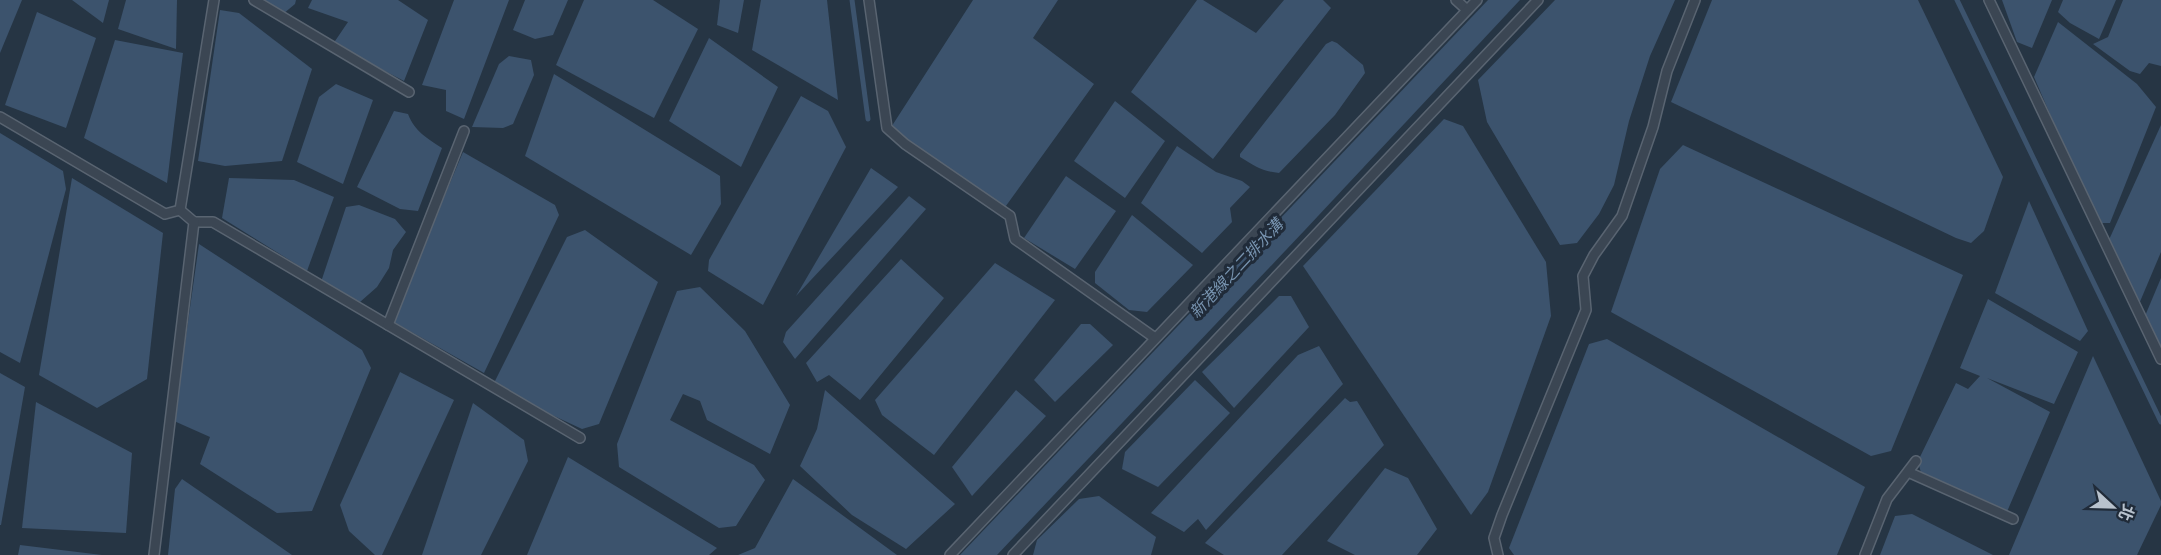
<svg xmlns="http://www.w3.org/2000/svg" width="2161" height="555" font-family="'Asap Condensed','Noto Sans TC',sans-serif">
  <rect width="100%" height="100%" fill="#263544"/>
  <!-- water -->
  <g fill="#3c536d">
    <polygon points="0,0 22,0 0,53"/>
    <polygon points="72,0 109,0 103,23"/>
    <polygon points="126,0 177,0 176,49 118,29"/>
    <polygon points="258,0 296,0 295,4 283,14"/>
    <polygon points="312,0 398,0 428,20 404,81 333,44 348,22 308,8"/>
    <polygon points="454,0 509,0 464,119 446,111 446,90 422,85"/>
    <polygon points="525,0 568,0 553,35 535,39 513,30"/>
    <polygon points="584,0 653,0 698,29 654,118 556,65"/>
    <polygon points="720,0 744,0 738,33 717,25"/>
    <polygon points="761,0 827,0 838,100 752,50"/>
    <polygon points="973,0 1058,0 1033,38 1094,84 1003,210 888,132"/>
    <polygon points="1197,0 1203,0 1256,33 1284,0 1323,0 1331,8 1213,159 1131,92"/>
    <polygon points="1488,0 1520,0 1304,231 997,555 960,555"/>
    <polygon points="1555,0 1675,0 1650,56 1629,121 1614,185 1599,214 1577,243 1560,245 1487,122 1478,80"/>
    <polygon points="1712,0 1918,0 2003,177 1984,231 1971,243 1956,238 1671,102"/>
    <polygon points="2002,0 2052,0 2032,48 2017,42"/>
    <polygon points="2063,0 2116,0 2099,39 2070,23 2058,12"/>
    <polygon points="2123,0 2161,0 2161,66 2149,63 2140,74 2130,71 2093,44 2108,37"/>
    <polygon points="220,10 239,13 312,69 282,161 225,166 198,161"/>
    <polygon points="37,12 96,38 66,128 5,105"/>
    <polygon points="2058,22 2137,84 2156,107 2110,223 2097,223 2034,77"/>
    <polygon points="709,38 778,87 741,167 669,121"/>
    <polygon points="115,40 183,53 167,183 84,138"/>
    <path d="M1332,41L1337,43L1363,65L1365,73L1335,115L1279,173C1261,171 1255,166 1240,157V154L1326,44Z"/>
    <polygon points="509,56 531,60 534,75 513,124 503,128 472,127 499,64"/>
    <polygon points="554,74 720,176 721,204 691,255 525,156"/>
    <polygon points="336,84 373,100 343,184 297,162 319,97"/>
    <polygon points="801,96 828,111 846,147 763,305 708,271 709,260"/>
    <polygon points="1115,101 1165,141 1125,198 1074,161"/>
    <path d="M394,111L408,114C415,132 427,138 442,148L418,211L400,209L357,187Z"/>
    <polygon points="1444,119 1463,126 1546,262 1551,316 1488,492 1471,515 1303,266"/>
    <polygon points="2161,125 2161,252 2139,304 2108,242"/>
    <polygon points="0,133 63,171 66,189 20,363 0,352"/>
    <polygon points="1683,145 1963,275 1891,451 1871,456 1611,312 1660,169"/>
    <polygon points="1177,146 1216,172 1242,181 1250,187 1230,208 1232,222 1202,253 1141,203"/>
    <polygon points="463,152 555,205 559,215 484,373 392,321"/>
    <polygon points="871,168 898,187 796,296"/>
    <polygon points="1066,176 1116,211 1075,269 1024,238"/>
    <polygon points="72,178 163,233 147,379 97,408 39,375"/>
    <polygon points="229,178 294,180 334,197 307,271 222,218"/>
    <polygon points="909,196 926,209 795,359 783,342 786,332"/>
    <polygon points="2029,201 2088,331 2080,341 1995,293"/>
    <polygon points="359,205 395,219 406,232 393,250 389,268 377,287 360,302 321,282 346,207"/>
    <polygon points="1132,215 1193,265 1147,312 1129,310 1095,283 1095,272"/>
    <polygon points="585,230 658,282 599,424 582,429 492,387 567,237"/>
    <polygon points="199,244 362,350 371,368 312,511 277,513 200,464 210,437 174,421"/>
    <polygon points="901,259 944,298 860,400 829,375 817,382 806,363"/>
    <polygon points="995,263 1055,300 934,455 882,415 875,400"/>
    <polygon points="2161,278 2161,352 2145,316"/>
    <polygon points="700,287 745,331 790,405 770,454 707,420 700,401 683,394 670,420 754,465 765,480 736,526 719,528 619,467 617,444 677,291"/>
    <polygon points="1279,296 1291,296 1309,327 1234,408 1202,372"/>
    <polygon points="1988,299 2078,352 2054,404 1987,378 2050,412 2006,514 1922,477 1918,461 1956,383 1968,389 1980,376 1960,368"/>
    <polygon points="1081,324 1090,324 1113,345 1055,402 1034,380"/>
    <polygon points="1607,339 1865,487 1837,555 1514,555 1509,548 1589,344"/>
    <polygon points="1319,346 1343,384 1206,530 1198,519 1184,532 1151,513 1298,355"/>
    <polygon points="2093,356 2161,501 2161,505 2137,555 2009,555"/>
    <polygon points="400,372 454,400 382,555 375,555 349,531 340,505"/>
    <polygon points="0,373 25,387 1,525 0,525"/>
    <polygon points="1195,380 1230,413 1158,487 1122,469 1125,452"/>
    <polygon points="825,390 955,504 906,549 852,515 800,466 817,429"/>
    <polygon points="1016,390 1046,416 972,496 952,467"/>
    <polygon points="1345,398 1350,402 1357,401 1384,445 1282,555 1224,555 1205,543"/>
    <polygon points="36,402 132,453 126,533 22,528"/>
    <polygon points="473,403 524,440 528,461 481,555 422,555"/>
    <polygon points="568,457 717,548 709,555 527,555"/>
    <polygon points="1385,468 1408,478 1437,529 1417,555 1355,555 1327,541"/>
    <polygon points="182,479 292,555 168,555 175,489"/>
    <polygon points="793,479 897,555 738,555 755,548"/>
    <polygon points="1099,496 1156,537 1151,555 1033,555 1037,540 1079,499"/>
    <polygon points="1912,514 1993,555 1880,555 1895,516"/>
    <polygon points="20,545 102,555 18,555"/>
  </g>
  <g fill="none" stroke-linecap="round" stroke-linejoin="round">
    <!-- stream -->
    <g stroke="#3c536d" stroke-width="5">
      <polyline points="852,0 868,119"/>
      <polyline points="1957,0 2161,422"/>
    </g>
    <defs>
      <g id="lane">
        <polyline points="254,0 409,92"/>
        <polyline points="869,0 887,128 905,144 1010,216 1015,239 1155,338"/>
        <polyline points="1456,0 1467,10"/>
        <polyline points="1989,0 2161,359"/>
        <polyline points="0,117 165,214 180,210"/>
        <polyline points="194,222 213,222 580,438"/>
        <polyline points="388,325 464,131"/>
        <polyline points="1908,472 2013,519"/>
        <polyline points="154,555 194,222 180,210 214,0"/>
        <polyline points="950,555 1477,0"/>
        <polyline points="1013,555 1538,0"/>
        <polyline points="1498,555 1494,538 1502,515 1586,310 1583,276 1594,255 1622,216 1653,127 1667,71 1695,0"/>
        <polyline points="1865,555 1887,499 1916,461"/>
      </g>
    </defs>
    <!-- lane casing -->
    <use href="#lane" stroke="#596471" stroke-width="12"/>
    <!-- lane -->
    <use href="#lane" stroke="#3b4653" stroke-width="9"/>
  </g>
  <g text-anchor="middle" dominant-baseline="central" stroke-width="6" stroke-linejoin="round" paint-order="stroke">
    <!-- water labels -->
    <g font-size="16" font-style="italic" fill="#7894b0" stroke="#202b39">
      <text transform="translate(1236 268) rotate(-47)">新港線之二排水溝</text>
    </g>
  </g>
  <!-- north arrow -->
  <g transform="translate(2113 507) rotate(112)" stroke="#202b39" stroke-width="4.5" paint-order="stroke">
  <path d="M0-4.5L10 22L0 15L-10 22Z" fill="#b8c2cd"/>
  <text y="-9" font-size="16" font-weight="bold" text-anchor="middle" fill="#b8c2cd">北</text>
  </g>
</svg>
